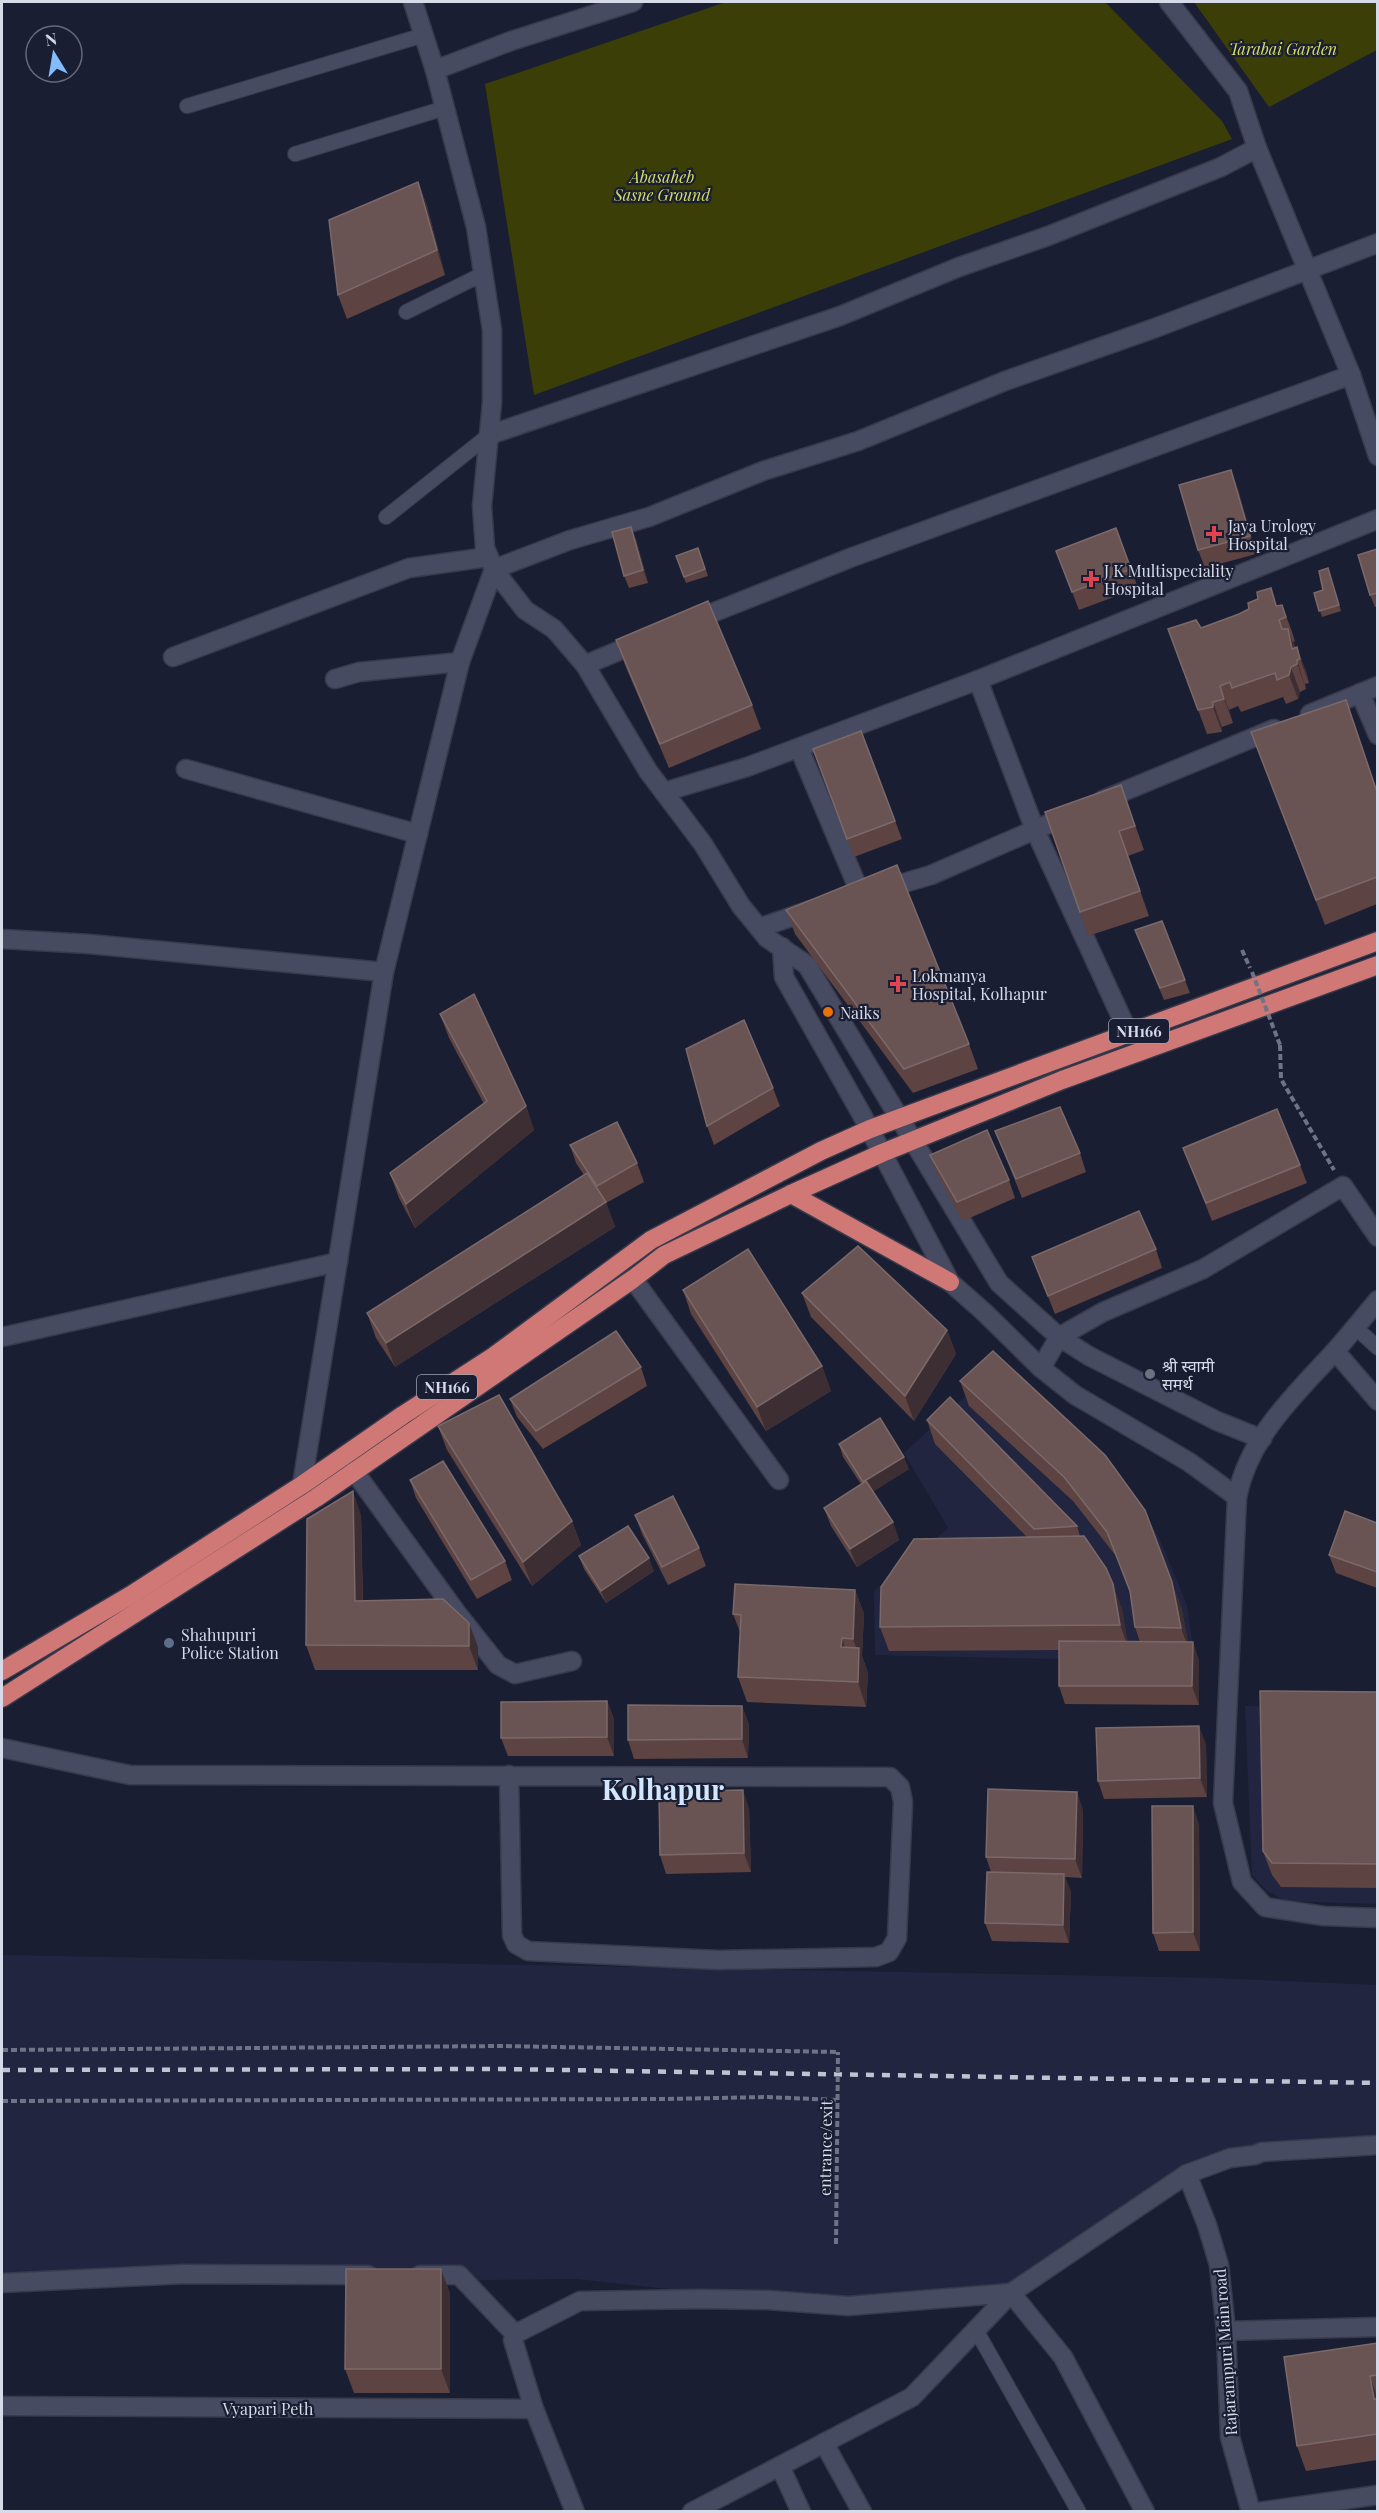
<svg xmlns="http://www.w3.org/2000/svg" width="1379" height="2513" font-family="'Playfair Display','Noto Sans Devanagari',serif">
  <rect width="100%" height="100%" fill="#1a1e33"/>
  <!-- built -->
  <g fill="#212540">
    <polygon points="997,1367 1117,1478 1158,1535 1187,1605 1195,1662 875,1655 874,1591 948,1528 904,1453"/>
    <polygon points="1245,1706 1377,1707 1377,1904 1286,1901 1267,1891 1252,1875"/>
    <polygon points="2,1955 1215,1978 1377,1985 1377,2145 1230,2158 1011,2293 768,2300 576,2279 2,2286"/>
  </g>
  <!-- green -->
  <g fill="#3c3e08">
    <polygon points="726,2 1105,2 1222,121 1232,139 534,395 485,84"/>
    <polygon points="1194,2 1377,2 1377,50 1269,107"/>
  </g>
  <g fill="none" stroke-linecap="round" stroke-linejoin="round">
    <defs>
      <g id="lane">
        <polyline points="187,106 424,35"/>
        <polyline points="295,154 445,108"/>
        <polyline points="406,312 483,274"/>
        <polyline points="386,517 489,435"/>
        <polyline points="1355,1327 1378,1348"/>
        <polyline points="976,2330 1079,2512"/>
      </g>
      <g id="street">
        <polyline points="435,70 511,41 633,2"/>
        <polyline points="489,435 840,316 959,267 1048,236 1221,167 1257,148"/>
        <polyline points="494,569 570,540 649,517 763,471 858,441 1005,381 1155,328 1378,243"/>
        <polyline points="692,621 850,558 1351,375"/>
        <polyline points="173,657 409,568 488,557"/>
        <polyline points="585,665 642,641"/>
        <polyline points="335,679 359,672 460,662"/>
        <polyline points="978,680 1035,830 1129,1034"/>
        <polyline points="1360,693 1378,735"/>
        <polyline points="1310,714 1378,686"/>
        <polyline points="799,748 861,895"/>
        <polyline points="186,769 418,834"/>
        <polyline points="664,792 747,767 978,680 1378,519"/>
        <polyline points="1103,800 1274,729"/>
        <polyline points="880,890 931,875 1069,815"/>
        <polyline points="759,928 811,910"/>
        <polyline points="633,1279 779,1480"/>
        <polyline points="2,1337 338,1262"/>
        <polyline points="1335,1351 1378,1401"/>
        <polyline points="1041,1368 1059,1337 1103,1312 1203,1269 1343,1186 1378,1237"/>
        <polyline points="354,1471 456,1612 498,1665 515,1674 572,1661"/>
        <polyline points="2,1748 130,1775 890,1777 900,1787 903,1802 897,1938 889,1952 876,1957 718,1960 528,1951 516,1944 512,1935 509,1775"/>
        <polyline points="420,2275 459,2275 515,2334"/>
        <polyline points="2,2283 184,2274 368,2275"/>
        <polyline points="1226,2331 1378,2327"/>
        <polyline points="2,2406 534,2409"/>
        <polyline points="824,2443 862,2512"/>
        <polyline points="780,2466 801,2512"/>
        <polyline points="575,2512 534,2409 513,2340 515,2334 580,2301 701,2299 768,2300 848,2306 1011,2293 1063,2357 1145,2512"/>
        <polyline points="1259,2512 1378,2495"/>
      </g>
      <g id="secondary">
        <polyline points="413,2 435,70 476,227 492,330 492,403 482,506 485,548 495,571 525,610 554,629 585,665 648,771 703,844 741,906 759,928 767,938 807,965 999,1283 1059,1337 1089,1356 1217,1421 1262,1439"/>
        <polyline points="1169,2 1238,91 1257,148 1351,375 1378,456"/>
        <polyline points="2,939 89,944 384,972"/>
        <polyline points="782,947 784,977 862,1115 950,1282 984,1312 1041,1368 1075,1395 1189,1462 1237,1497"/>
        <path d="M1378,1300C1364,1317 1350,1334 1336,1350C1296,1394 1249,1436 1237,1497L1223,1803L1242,1882L1265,1907L1324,1916L1378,1918"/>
        <polyline points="302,1485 384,972 460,662 494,569"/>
        <polyline points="692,2512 912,2397 1011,2293 1187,2174"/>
        <polyline points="1251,2512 1230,2437 1226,2331 1219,2265 1207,2225 1187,2174 1230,2158 1255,2155 1262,2152 1378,2145"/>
      </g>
      <g id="highway">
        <polyline points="791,1194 950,1282"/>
        <polyline points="2,1671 131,1595 302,1485 403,1415 494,1356 651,1240 821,1151 870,1129 1378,941"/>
        <polyline points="2,1698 316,1498 633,1279 664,1255 791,1194 882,1153 1062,1080 1378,965"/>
      </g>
    </defs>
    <!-- lane casing -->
    <use href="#lane" stroke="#383a4b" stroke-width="16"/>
    <!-- street casing -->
    <use href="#street" stroke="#383a4b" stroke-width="21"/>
    <!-- secondary casing -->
    <use href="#secondary" stroke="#383a4b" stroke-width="21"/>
    <!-- highway casing -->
    <use href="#highway" stroke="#383a4b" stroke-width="21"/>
    <!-- path -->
    <g stroke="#707385" stroke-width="4" stroke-dasharray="6 3" stroke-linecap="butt">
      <polyline points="1242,950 1250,968"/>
      <polyline points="1280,1045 1281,1079 1334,1170"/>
      <polyline points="2,2050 502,2046 838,2052"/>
      <polyline points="2,2101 666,2099 767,2097 838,2100"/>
    </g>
    <!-- lane -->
    <use href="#lane" stroke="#464b62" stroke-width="14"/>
    <!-- street -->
    <use href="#street" stroke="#464b62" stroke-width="18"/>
    <!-- secondary -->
    <use href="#secondary" stroke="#464b62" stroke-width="18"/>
    <!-- highway -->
    <use href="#highway" stroke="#d07876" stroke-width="18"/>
    <!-- rail -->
    <polyline stroke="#bfc2d1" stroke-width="4.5" stroke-dasharray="8 8" stroke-linecap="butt" points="2,2070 500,2069 1378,2083"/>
    <!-- path-bridge -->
    <g stroke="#707385" stroke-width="4" stroke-dasharray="6 3" stroke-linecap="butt">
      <polyline points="1252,972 1280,1045"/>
      <polyline points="836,2244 838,2052"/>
    </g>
  </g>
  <!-- wall -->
  <g fill="#5d4341">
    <polygon points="418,182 427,206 445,275 347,319 338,295"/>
    <polygon points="1238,489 1256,554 1205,568 1198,550"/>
    <polygon points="1116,528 1138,588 1079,610 1056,551"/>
    <polygon points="636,539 648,583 629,588 624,576"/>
    <polygon points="698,548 708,576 686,583 676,556"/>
    <polygon points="1377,549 1377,607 1375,607 1370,595"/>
    <polygon points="1330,575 1341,611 1322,617 1314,593 1323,590"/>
    <polygon points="1282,605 1291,629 1295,641 1293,642 1306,671 1309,683 1305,684 1306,689 1300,692 1298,699 1286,704 1283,697 1241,712 1238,706 1229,710 1233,723 1222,727 1222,732 1207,734 1168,629 1201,628"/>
    <polygon points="616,640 752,705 761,729 669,768 625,665"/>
    <polygon points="1346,700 1377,790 1377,904 1325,925 1251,732"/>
    <polygon points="861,731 902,839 854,857 813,749"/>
    <polygon points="1121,785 1144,850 1128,856 1149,916 1088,936 1045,812"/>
    <polygon points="786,910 969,1044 978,1069 913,1093 795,934"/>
    <polygon points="1162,921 1190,993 1164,1000 1135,930"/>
    <polygon points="440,1014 526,1106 534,1130 415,1228 399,1198 390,1173 484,1104 449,1038"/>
    <polygon points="773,1088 780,1106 714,1145 707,1126"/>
    <polygon points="995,1131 1080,1153 1086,1172 1022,1198"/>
    <polygon points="570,1145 637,1163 644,1182 606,1203 615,1227 395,1367 376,1338 367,1313 584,1175 576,1163"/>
    <polygon points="1183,1148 1300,1165 1307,1183 1212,1221"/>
    <polygon points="930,1155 1009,1180 1015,1198 963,1221 937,1174"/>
    <polygon points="1156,1249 1162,1268 1055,1314 1032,1257"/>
    <polygon points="683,1290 822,1366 831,1391 766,1431 691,1314"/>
    <polygon points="802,1293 947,1330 956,1354 914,1421 811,1317"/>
    <polygon points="993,1351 1181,1606 1188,1642 1193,1642 1199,1661 1199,1705 1065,1704 1059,1686 1059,1650 889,1651 880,1627 1027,1537 935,1444 927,1420 1077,1526 1080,1536 1122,1609 1127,1642 1140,1642 1135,1627 1130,1593 1116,1556 1073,1501 969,1406 960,1381"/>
    <polygon points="641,1367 647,1386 543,1449 517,1417 510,1399"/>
    <polygon points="438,1426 572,1521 581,1545 532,1586 447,1450"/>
    <polygon points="839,1444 909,1469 873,1491 893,1522 899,1540 857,1567 831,1526 824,1508 861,1484 843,1457"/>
    <polygon points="410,1480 505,1561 512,1580 477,1599 416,1498"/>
    <polygon points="361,1515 363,1600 469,1623 478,1647 478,1670 315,1670 306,1645"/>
    <polygon points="635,1515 699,1548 706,1566 668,1585 642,1534"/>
    <polygon points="1377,1523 1377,1588 1336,1573 1329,1555"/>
    <polygon points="579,1556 654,1571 606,1603 584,1569"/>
    <polygon points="855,1590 864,1614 862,1656 868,1673 866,1707 747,1702 738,1677 740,1632 733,1614"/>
    <polygon points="1377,1692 1377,1888 1281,1887 1272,1875 1263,1851"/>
    <polygon points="607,1701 614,1719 614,1756 508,1756 501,1738"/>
    <polygon points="742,1706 749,1725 748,1758 634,1759 628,1740"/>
    <polygon points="1206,1744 1207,1797 1104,1799 1098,1781"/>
    <polygon points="749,1808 751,1872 666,1874 660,1855"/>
    <polygon points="1083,1810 1082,1878 1065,1877 1071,1892 1069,1943 992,1941 985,1923 991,1872 986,1857"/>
    <polygon points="1199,1824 1200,1951 1159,1951 1153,1933"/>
    <polygon points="441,2269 450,2294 450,2393 354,2393 345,2369"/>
    <polygon points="1377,2343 1377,2460 1306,2471 1297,2446"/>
  </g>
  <!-- shaded-wall -->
  <g fill="#3d2e34">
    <polygon points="418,182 427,206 445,275 437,250"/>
    <polygon points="1231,470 1238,489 1256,554 1250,536"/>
    <polygon points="631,527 636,539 648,583 643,570"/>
    <polygon points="1271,588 1280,612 1276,606"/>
    <polygon points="1288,629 1297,654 1297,660 1306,689 1292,649"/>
    <polygon points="1297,647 1306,671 1309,683 1300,659"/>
    <polygon points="1291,667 1300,692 1298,699 1289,675"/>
    <polygon points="1220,686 1229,710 1233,723 1224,699"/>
    <polygon points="1213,702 1222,727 1222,732 1213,707"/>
    <polygon points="526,1106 534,1130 415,1228 406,1204"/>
    <polygon points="606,1202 615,1227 395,1367 386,1343"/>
    <polygon points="947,1330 956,1354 914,1421 905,1396"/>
    <polygon points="822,1366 831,1391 766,1431 757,1407"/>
    <polygon points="904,1457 909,1469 868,1495 863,1482"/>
    <polygon points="353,1491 361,1515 363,1625 355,1601"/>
    <polygon points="572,1521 581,1545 532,1586 523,1562"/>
    <polygon points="893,1522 899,1540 857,1567 850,1549"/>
    <polygon points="649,1558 654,1571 606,1603 601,1591"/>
    <polygon points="1172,1582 1181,1606 1190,1652 1181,1628"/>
    <polygon points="1113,1584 1122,1609 1129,1649 1120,1625"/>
    <polygon points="855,1590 864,1614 862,1656 868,1673 866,1707 858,1682 859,1655 853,1639"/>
    <polygon points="469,1623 478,1647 478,1670 469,1646"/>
    <polygon points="842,1638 850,1663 841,1647"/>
    <polygon points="1193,1642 1199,1661 1199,1705 1192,1686"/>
    <polygon points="607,1701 614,1719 614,1756 607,1737"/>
    <polygon points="742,1706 749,1725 748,1758 742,1739"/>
    <polygon points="1199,1726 1206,1744 1207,1797 1200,1778"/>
    <polygon points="743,1790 749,1808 751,1872 744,1853"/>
    <polygon points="1077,1792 1083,1810 1082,1878 1075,1859"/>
    <polygon points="1193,1806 1199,1824 1200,1951 1193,1932"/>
    <polygon points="1064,1874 1071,1892 1069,1943 1063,1925"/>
    <polygon points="441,2269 450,2294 450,2393 441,2369"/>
    <polygon points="1370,2376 1377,2396 1377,2410 1374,2399"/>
  </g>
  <!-- building -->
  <g fill="#6a5453" stroke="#7b696a" stroke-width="1.5">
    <polygon points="418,182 437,250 338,295 329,220"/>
    <polygon points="1231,470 1250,536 1198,550 1179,485"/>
    <polygon points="631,527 643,570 624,576 612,532"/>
    <polygon points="1116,528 1131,569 1072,592 1056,551"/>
    <polygon points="698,548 705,569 684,577 676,556"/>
    <polygon points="1377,549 1377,593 1370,595 1358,555"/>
    <polygon points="1328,568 1339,605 1319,611 1314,593 1323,590 1319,571"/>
    <polygon points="1271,588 1276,606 1282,605 1286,617 1279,620 1282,629 1288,629 1292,649 1297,647 1300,659 1297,660 1297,664 1291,667 1289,675 1277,680 1275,673 1232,688 1230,682 1220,686 1224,699 1213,702 1213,707 1198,710 1168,629 1196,620 1201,628 1239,614 1249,609 1248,603 1258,599 1257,592"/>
    <polygon points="708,601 752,705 660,744 616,640"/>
    <polygon points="1346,700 1377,792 1377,877 1316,900 1251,732"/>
    <polygon points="861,731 895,821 847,839 813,749"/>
    <polygon points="1121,785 1135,826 1119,831 1140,891 1080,912 1045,812"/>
    <polygon points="897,865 969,1044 904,1069 786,910"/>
    <polygon points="1162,921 1185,980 1160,988 1135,930"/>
    <polygon points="474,994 526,1106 406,1204 390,1173 487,1101 440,1014"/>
    <polygon points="744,1020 773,1088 707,1126 686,1049"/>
    <polygon points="1060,1107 1080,1153 1016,1179 995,1131"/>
    <polygon points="1277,1109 1300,1165 1206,1203 1183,1148"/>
    <polygon points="617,1122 637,1163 597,1186 570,1145"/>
    <polygon points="987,1130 1009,1180 957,1202 930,1155"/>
    <polygon points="587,1173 606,1202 386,1343 367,1313"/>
    <polygon points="1139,1211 1156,1249 1048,1296 1032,1257"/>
    <polygon points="858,1246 947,1330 905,1396 802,1293"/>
    <polygon points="748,1249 822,1366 757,1407 683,1290"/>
    <polygon points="616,1331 641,1367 536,1431 510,1399"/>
    <polygon points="993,1351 1105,1455 1145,1510 1172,1582 1181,1628 1135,1627 1130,1591 1107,1532 1064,1477 960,1381"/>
    <polygon points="499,1395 572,1521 523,1562 438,1426"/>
    <polygon points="950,1397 1077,1526 1034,1529 927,1420"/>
    <polygon points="880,1418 904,1457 863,1482 839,1444"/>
    <polygon points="443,1461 505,1561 471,1580 410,1480"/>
    <polygon points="866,1481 893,1522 850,1549 824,1508"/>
    <polygon points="353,1491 355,1601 443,1599 469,1623 469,1646 306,1645 307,1519"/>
    <polygon points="673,1496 699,1548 662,1567 635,1515"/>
    <polygon points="1345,1511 1377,1523 1377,1572 1329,1555"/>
    <polygon points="628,1526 649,1558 601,1591 579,1556"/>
    <polygon points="1084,1536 1106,1568 1113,1584 1120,1625 880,1627 881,1587 914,1539"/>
    <polygon points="735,1584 855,1590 853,1639 842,1638 841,1647 859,1648 858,1682 738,1677 741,1615 733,1614"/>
    <polygon points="1059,1641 1193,1642 1192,1686 1059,1686"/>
    <polygon points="1260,1691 1377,1692 1377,1864 1272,1863 1263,1851"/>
    <polygon points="607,1701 607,1737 501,1738 501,1702"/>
    <polygon points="628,1705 742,1706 742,1739 628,1740"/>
    <polygon points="1199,1726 1200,1778 1098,1781 1096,1728"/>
    <polygon points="988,1789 1077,1792 1075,1859 986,1857"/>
    <polygon points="743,1790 744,1853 660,1855 659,1792"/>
    <polygon points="1152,1806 1193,1806 1193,1932 1153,1933"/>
    <polygon points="987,1872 1064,1874 1063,1925 985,1923"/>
    <polygon points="346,2269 441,2269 441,2369 345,2369"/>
    <polygon points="1377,2343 1377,2375 1370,2376 1374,2399 1377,2399 1377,2434 1297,2446 1284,2357"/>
  </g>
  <!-- markers -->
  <g fill="#e0444e" stroke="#1a1e33" stroke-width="2">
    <path d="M1211 525h6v6h6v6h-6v6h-6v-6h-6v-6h6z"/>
    <path d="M1088 570h6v6h6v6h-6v6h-6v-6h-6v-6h6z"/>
    <path d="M895 975h6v6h6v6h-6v6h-6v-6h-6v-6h6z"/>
  </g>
  <circle fill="#e8710a" stroke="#1a1e33" stroke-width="2" cx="828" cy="1012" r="6"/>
  <circle fill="#6b7280" stroke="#1a1e33" stroke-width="2" cx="1150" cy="1374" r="6"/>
  <circle fill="#5c6f8a" stroke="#1a1e33" stroke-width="2" cx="169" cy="1643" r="6"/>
  <g text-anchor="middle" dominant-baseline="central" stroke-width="4.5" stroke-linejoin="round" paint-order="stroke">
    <!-- shield labels -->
    <g fill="#1a1e33" stroke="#9ea2b2" stroke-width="1.5">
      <rect x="1109" y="1019" width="60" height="24" rx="4.5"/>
      <rect x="417" y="1375" width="60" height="24" rx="4.5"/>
    </g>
    <g font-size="15" font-weight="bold" fill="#d7dae8">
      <text x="1139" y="1031">NH166</text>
      <text x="447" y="1387">NH166</text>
    </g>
    <!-- park labels -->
    <g font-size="16" font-style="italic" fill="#d8df65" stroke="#1a1e33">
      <text x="1283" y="48">Tarabai Garden</text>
      <text x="662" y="176">Abasaheb<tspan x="662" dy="18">Sasne Ground</tspan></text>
    </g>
    <!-- poi labels -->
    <g font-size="16" fill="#d7dae8" stroke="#1a1e33" text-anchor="start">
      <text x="1228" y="525">Jaya Urology<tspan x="1228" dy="18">Hospital</tspan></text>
      <text x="1104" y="570">J K Multispeciality<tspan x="1104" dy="18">Hospital</tspan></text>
      <text x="912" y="975">Lokmanya<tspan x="912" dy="18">Hospital, Kolhapur</tspan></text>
      <text x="840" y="1012">Naiks</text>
      <text x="1162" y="1365">श्री स्वामी<tspan x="1162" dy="18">समर्थ</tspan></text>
      <text x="181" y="1634">Shahupuri<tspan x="181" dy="18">Police Station</tspan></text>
    </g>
    <!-- street labels -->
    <g font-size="16" fill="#d7dae8" stroke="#1a1e33">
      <text transform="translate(825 2148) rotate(-89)">entrance/exit</text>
      <text transform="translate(1225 2352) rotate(-94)">Rajarampuri Main road</text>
      <text x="268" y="2408">Vyapari Peth</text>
    </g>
    <!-- town labels -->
    <g font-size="28" font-weight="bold" fill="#d1e7ff" stroke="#1a1e33">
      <text x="663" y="1788">Kolhapur</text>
    </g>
  </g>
  <!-- border -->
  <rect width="1379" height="2513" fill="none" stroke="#d7dae8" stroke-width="6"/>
  <!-- north arrow -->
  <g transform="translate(54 54) rotate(349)"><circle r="28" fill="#1a1e33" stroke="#66697b" stroke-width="1.5"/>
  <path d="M0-4.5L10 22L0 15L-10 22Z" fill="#82bcfa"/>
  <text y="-9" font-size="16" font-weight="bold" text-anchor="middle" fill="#d7dae8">N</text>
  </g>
</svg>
